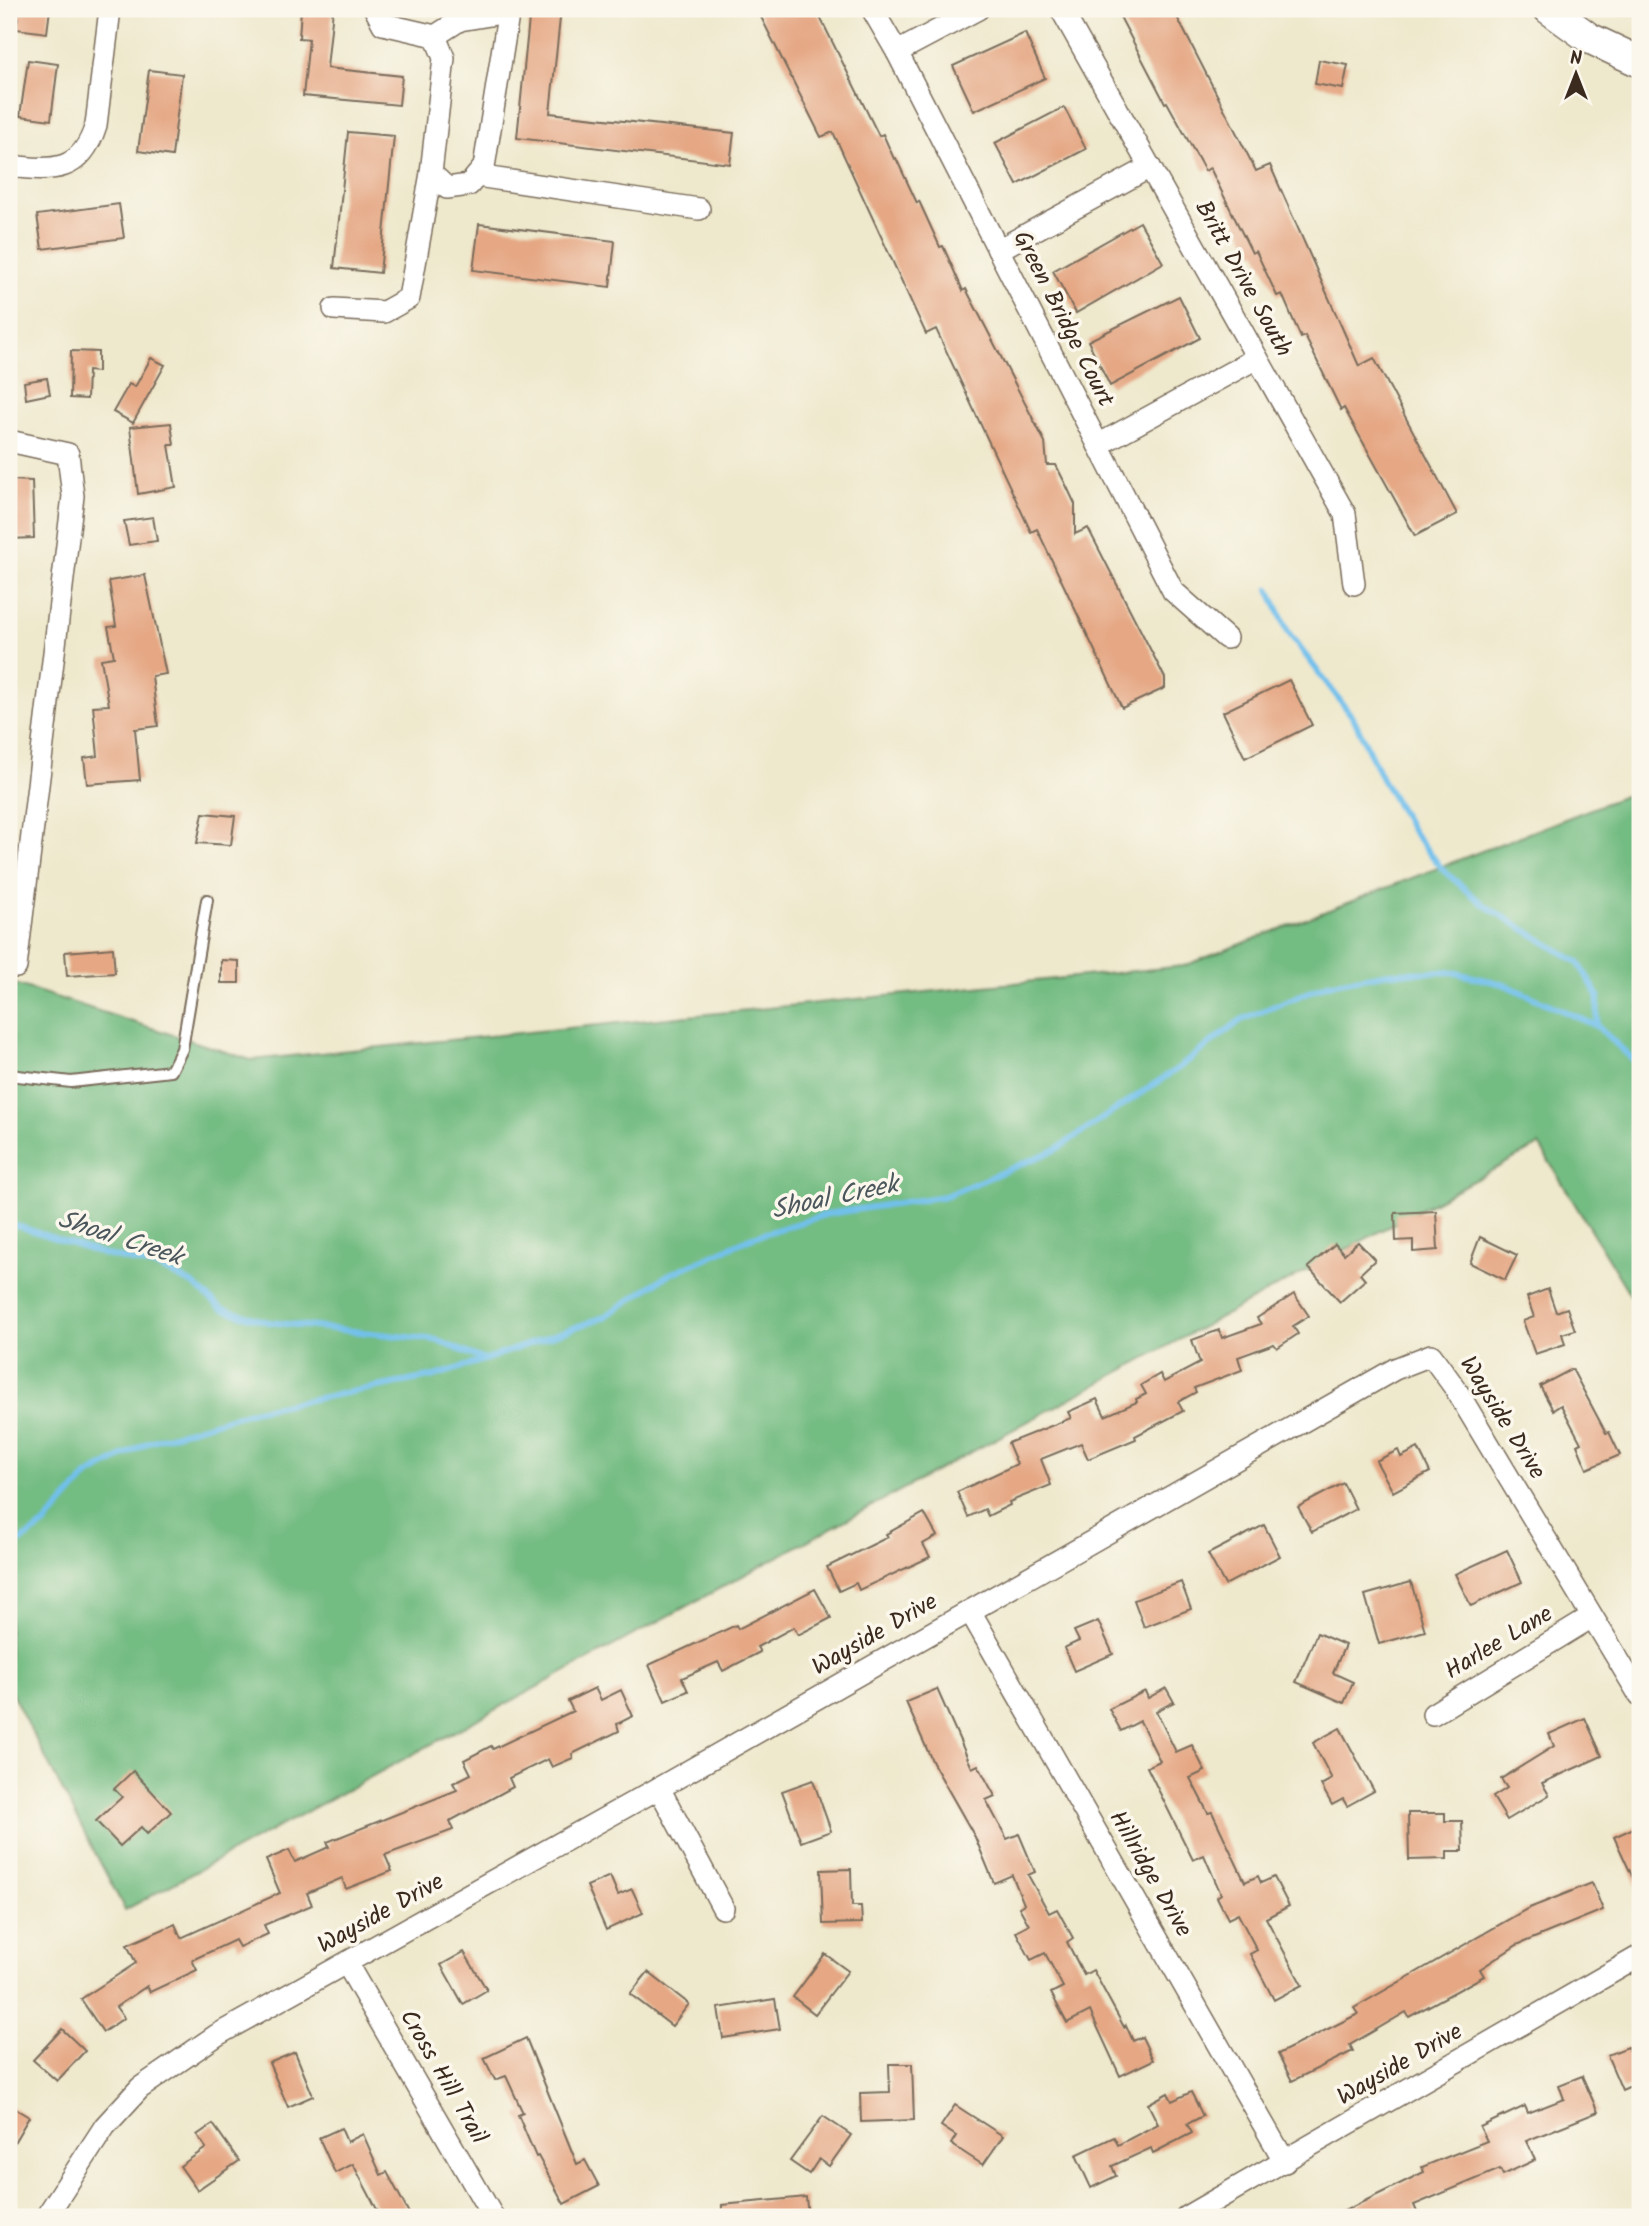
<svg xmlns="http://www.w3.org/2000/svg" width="1649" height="2226" font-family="Kalam,sans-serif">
  <rect width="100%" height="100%" fill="#fbf7ec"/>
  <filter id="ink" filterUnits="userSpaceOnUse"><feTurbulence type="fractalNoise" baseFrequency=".0143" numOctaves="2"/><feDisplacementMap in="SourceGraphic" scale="14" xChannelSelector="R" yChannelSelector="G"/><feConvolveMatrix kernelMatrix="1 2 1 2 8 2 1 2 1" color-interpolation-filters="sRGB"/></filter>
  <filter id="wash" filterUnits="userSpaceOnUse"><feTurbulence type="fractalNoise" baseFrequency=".00686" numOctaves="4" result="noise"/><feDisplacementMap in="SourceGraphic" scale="28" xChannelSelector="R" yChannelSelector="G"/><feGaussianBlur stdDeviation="1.57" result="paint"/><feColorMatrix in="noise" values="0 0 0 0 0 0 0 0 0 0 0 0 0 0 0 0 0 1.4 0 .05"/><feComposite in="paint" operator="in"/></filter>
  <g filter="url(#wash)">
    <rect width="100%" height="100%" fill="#eee8cc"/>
    <!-- forest -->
    <polygon fill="#73bc82" stroke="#577350" stroke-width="2" points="1640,790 1640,1311 1539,1145 125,1910 9,1688 9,982 251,1060 1184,966"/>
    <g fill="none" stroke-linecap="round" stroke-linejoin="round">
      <!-- stream -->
      <g stroke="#71c0ec" stroke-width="6">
        <polyline points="1269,589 1288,632 1354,719 1382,779 1413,832 1444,871 1484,905 1578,962 1598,995 1597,1026"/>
        <polyline points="9,1223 102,1254 158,1267 193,1284 222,1309 268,1322 436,1340 484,1360"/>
        <polyline points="9,1549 44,1525 88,1475 149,1442 256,1410 435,1376 484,1360 604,1317 668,1275 753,1237 828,1214 945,1196 1055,1150 1180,1067 1241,1020 1328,984 1389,973 1452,972 1503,984 1597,1026 1640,1066"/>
      </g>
    </g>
    <g id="blocks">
      <!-- building -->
      <g fill="#e5a784">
        <polygon points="19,9 50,9 47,33 16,29"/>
        <polygon points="301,9 333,9 327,68 402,76 399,105 303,96 309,39 299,38"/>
        <polygon points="530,9 561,9 550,113 734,133 730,164 517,138"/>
        <polygon points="757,9 816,9 879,136 883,134 894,159 896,158 917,203 919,201 940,247 943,246 963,291 966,289 1045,442 1047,465 1056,465 1067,487 1075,504 1075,534 1088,528 1165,678 1165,688 1122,708 1037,529 1031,532 936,329 926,334 833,132 821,137"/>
        <polygon points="1116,9 1173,9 1256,171 1270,165 1359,366 1374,358 1457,514 1415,536 1344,408 1341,410 1305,336 1301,338 1282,294 1277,296 1256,251 1252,253 1210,168 1205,171 1167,102 1165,103"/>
        <polygon points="1025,33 1045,78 974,111 953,66"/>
        <polygon points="28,60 58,64 51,120 20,116"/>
        <polygon points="1319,60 1348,65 1343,89 1315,84"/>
        <polygon points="149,70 182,74 172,156 138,151"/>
        <polygon points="1064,107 1086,149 1017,185 995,143"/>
        <polygon points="348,132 394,136 380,273 334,268"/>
        <polygon points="119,204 124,238 42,249 37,215"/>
        <polygon points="1140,222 1163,263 1076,313 1053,271"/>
        <polygon points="479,224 615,241 610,287 473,270"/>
        <polygon points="1179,296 1200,338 1110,386 1088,341"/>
        <polygon points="71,351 98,352 98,372 88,371 87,399 70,398"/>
        <polygon points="151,358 165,365 133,423 113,412 129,384 135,387"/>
        <polygon points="47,378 50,394 26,399 24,382"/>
        <polygon points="171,423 174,445 169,445 176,487 138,494 130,427"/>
        <polygon points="9,480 32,481 34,538 9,539"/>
        <polygon points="153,517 157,541 129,545 124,521"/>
        <polygon points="145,575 166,674 152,676 158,726 135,729 140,780 87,784 84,758 98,756 93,706 109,705 101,659 114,657 108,627 116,626 109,581"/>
        <polygon points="1289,680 1312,725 1245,758 1223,712"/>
        <polygon points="203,813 235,816 231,845 197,843"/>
        <polygon points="113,948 115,973 67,976 65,952"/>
        <polygon points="221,960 239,961 239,983 221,983"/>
        <polygon points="1436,1211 1438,1250 1413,1252 1413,1240 1396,1241 1395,1213"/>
        <polygon points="1480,1237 1517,1255 1505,1280 1470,1263"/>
        <polygon points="1358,1242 1375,1260 1360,1274 1365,1280 1340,1302 1308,1267 1335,1244 1344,1254"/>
        <polygon points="1548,1289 1556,1312 1567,1308 1575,1330 1562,1334 1565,1344 1535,1354 1523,1321 1534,1317 1527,1297"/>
        <polygon points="1294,1294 1309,1316 1293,1326 1298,1334 1277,1348 1274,1344 1238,1357 1242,1370 1194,1388 1196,1392 1178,1402 1183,1411 1135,1436 1136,1439 1088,1459 1081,1443 1041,1459 1051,1485 1009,1502 1010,1505 988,1516 985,1509 968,1517 957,1492 1017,1464 1008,1443 1071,1418 1068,1412 1097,1399 1105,1416 1137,1402 1136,1399 1146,1394 1141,1385 1160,1374 1164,1382 1200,1363 1192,1340 1219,1330 1222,1338 1261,1324 1257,1318"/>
        <polygon points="1572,1369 1606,1433 1609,1432 1620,1455 1587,1469 1577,1445 1581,1443 1561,1405 1553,1410 1540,1386"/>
        <polygon points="1418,1448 1430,1472 1393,1492 1376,1461 1398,1450 1401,1457"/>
        <polygon points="1343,1483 1356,1509 1312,1532 1298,1507"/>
        <polygon points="924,1513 937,1536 923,1544 930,1557 859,1590 856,1583 839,1591 827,1567 888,1537 886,1534"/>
        <polygon points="1264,1525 1280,1556 1225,1585 1208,1554"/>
        <polygon points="1507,1550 1522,1582 1471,1606 1455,1574"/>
        <polygon points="1181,1582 1191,1609 1144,1627 1134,1600"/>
        <polygon points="1411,1582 1425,1631 1379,1644 1365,1595"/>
        <polygon points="815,1589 831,1618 798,1635 794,1627 757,1647 760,1652 723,1671 718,1662 682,1678 688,1691 665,1701 649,1665 736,1625 738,1629"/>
        <polygon points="1098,1621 1113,1654 1074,1671 1064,1648 1079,1641 1074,1631"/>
        <polygon points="1317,1633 1345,1645 1333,1673 1353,1682 1344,1703 1296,1682"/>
        <polygon points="595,1688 601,1700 621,1690 633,1716 617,1724 619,1731 572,1754 573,1758 552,1767 548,1759 509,1778 513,1787 450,1821 453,1830 385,1855 392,1871 346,1889 342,1878 307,1893 312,1905 264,1925 268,1934 239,1947 235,1940 192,1960 197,1970 150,1992 147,1986 116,2007 124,2018 103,2032 81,1999 136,1963 127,1945 175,1924 181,1938 280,1893 266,1860 289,1850 295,1862 329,1847 327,1842 457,1790 453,1783 471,1774 464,1760 491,1746 493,1749 573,1711 568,1701"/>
        <polygon points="1166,1688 1174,1702 1156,1711 1176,1752 1192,1745 1205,1771 1190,1778 1208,1813 1212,1812 1245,1882 1258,1876 1261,1883 1274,1877 1289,1906 1266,1918 1302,1985 1274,2000 1250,1954 1257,1950 1238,1914 1228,1919 1217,1897 1221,1894 1204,1855 1193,1860 1147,1767 1160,1761 1140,1721 1121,1731 1109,1709 1145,1691 1148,1698"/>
        <polygon points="937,1689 972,1768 978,1765 995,1796 986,1800 1007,1839 1019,1834 1035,1872 1028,1875 1049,1913 1057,1909 1073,1938 1067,1942 1084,1975 1093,1970 1124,2027 1126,2025 1133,2041 1142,2037 1153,2060 1120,2076 1090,2011 1067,2023 1051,1993 1063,1987 1045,1953 1031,1960 1016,1932 1029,1925 1019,1907 1024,1904 1012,1875 994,1883 975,1837 933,1763 906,1702"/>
        <polygon points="1585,1718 1602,1756 1542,1783 1549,1795 1507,1820 1493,1797 1507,1788 1501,1779 1554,1746 1549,1734"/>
        <polygon points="1340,1728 1374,1791 1347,1806 1343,1799 1332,1805 1321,1785 1332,1779 1313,1743"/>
        <polygon points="133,1771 171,1812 147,1834 141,1827 120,1846 96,1821 122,1797 114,1789"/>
        <polygon points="813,1780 831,1831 801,1842 782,1791"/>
        <polygon points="1408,1813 1445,1813 1445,1821 1462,1821 1463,1851 1447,1851 1447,1859 1409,1860"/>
        <polygon points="1640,1825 1640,1893 1614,1837"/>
        <polygon points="851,1869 852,1906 861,1906 862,1923 823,1924 821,1870"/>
        <polygon points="610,1876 618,1895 632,1889 643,1913 606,1930 587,1886"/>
        <polygon points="1592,1883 1603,1910 1517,1945 1480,1969 1484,1976 1409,2017 1406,2012 1350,2045 1353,2051 1292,2081 1278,2054 1358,2014 1354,2008 1527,1909"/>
        <polygon points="464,1952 487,1990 463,2004 441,1965"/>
        <polygon points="825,1954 848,1971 815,2014 793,1997"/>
        <polygon points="648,1972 689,2004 672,2026 630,1994"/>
        <polygon points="775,1999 780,2029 723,2038 718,2008"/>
        <polygon points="62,2029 85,2051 57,2081 33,2060"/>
        <polygon points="526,2038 577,2164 585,2160 599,2186 564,2204 538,2156 536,2157 518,2115 523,2113 506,2076 495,2080 484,2058"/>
        <polygon points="1628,2047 1632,2056 1640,2053 1640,2082 1622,2090 1607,2055"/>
        <polygon points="295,2052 313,2096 288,2107 269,2063"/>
        <polygon points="889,2064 912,2064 914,2120 861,2122 860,2093 890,2092"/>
        <polygon points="1582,2076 1598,2112 1526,2141 1535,2160 1503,2175 1500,2169 1414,2205 1419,2217 1332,2217 1424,2172 1422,2167 1487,2141 1480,2127 1525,2106 1528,2113 1564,2099 1559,2085"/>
        <polygon points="1191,2092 1203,2116 1187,2124 1192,2133 1153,2153 1151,2148 1112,2166 1116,2176 1091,2188 1076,2155 1114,2137 1118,2145 1158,2124 1148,2104 1168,2093 1172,2101"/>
        <polygon points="9,2105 29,2117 9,2151"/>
        <polygon points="955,2105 1003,2136 983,2165 951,2144 956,2136 941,2126"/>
        <polygon points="823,2116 851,2135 829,2166 819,2159 809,2174 790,2161"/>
        <polygon points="213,2124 239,2161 197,2190 180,2166 206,2148 197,2135"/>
        <polygon points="341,2128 347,2142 363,2134 381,2175 387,2172 411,2217 381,2217 353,2164 335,2173 319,2138"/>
        <polygon points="806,2197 808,2217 722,2217 722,2205"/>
      </g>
    </g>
  </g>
  <g filter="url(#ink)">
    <use href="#blocks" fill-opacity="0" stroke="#7a6c5b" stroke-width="2"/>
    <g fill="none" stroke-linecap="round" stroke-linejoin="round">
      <defs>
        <polyline id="lane" points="9,1075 71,1082 171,1071 182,1049 207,900"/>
        <g id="street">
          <polyline points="375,9 383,24 435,36 444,58 431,173 447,188 469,185 484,167 509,9"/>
          <polyline points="872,9 897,52 1173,591 1226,638"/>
          <polyline points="1061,9 1345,514 1354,584"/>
          <polyline points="435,36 460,20 508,12"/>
          <polyline points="897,52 978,9"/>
          <path d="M9,166C54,171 81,173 96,125L110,9"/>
          <polyline points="477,176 699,209"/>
          <polyline points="998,250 1150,167"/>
          <polyline points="334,309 384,312 409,298 431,173"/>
          <polyline points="9,441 68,454 73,496 16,967"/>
          <polyline points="1098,445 1257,358"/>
          <polyline points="970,1611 1285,2162"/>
          <polyline points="1433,1714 1592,1617"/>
          <polyline points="659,1788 723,1908"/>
          <polyline points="347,1964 493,2217"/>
          <polyline points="46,2217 105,2126 140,2088 217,2035 659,1788 1395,1369 1431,1355 1455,1388 1640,1696"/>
          <polyline points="1186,2217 1640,1956"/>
        </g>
        <polyline id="secondary" points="1549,9 1589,38 1640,62"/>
      </defs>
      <!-- lane casing -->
      <use href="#lane" stroke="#7a6c5b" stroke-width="14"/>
      <!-- street casing -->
      <use href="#street" stroke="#7a6c5b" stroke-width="24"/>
      <!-- secondary casing -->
      <use href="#secondary" stroke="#7a6c5b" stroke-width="33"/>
      <!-- lane -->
      <use href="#lane" stroke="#fff" stroke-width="10"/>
      <!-- street -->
      <use href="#street" stroke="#fff" stroke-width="21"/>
      <!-- secondary -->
      <use href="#secondary" stroke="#fff" stroke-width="30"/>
    </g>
  </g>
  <g text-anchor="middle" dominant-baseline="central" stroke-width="7" stroke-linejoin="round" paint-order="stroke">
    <!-- street labels -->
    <g font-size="24" fill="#3b2a1e" stroke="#fbf7ec">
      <text transform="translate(1243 279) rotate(61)">Britt Drive South</text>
      <text transform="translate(1063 319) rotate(63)">Green Bridge Court</text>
      <text transform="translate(1502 1418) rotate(58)">Wayside Drive</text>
      <text transform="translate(875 1635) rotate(-30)">Wayside Drive</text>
      <text transform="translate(1499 1643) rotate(-31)">Harlee Lane</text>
      <text transform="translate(1150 1874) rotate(60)">Hillridge Drive</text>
      <text transform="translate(381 1914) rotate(-29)">Wayside Drive</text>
      <text transform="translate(1400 2065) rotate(-30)">Wayside Drive</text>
      <text transform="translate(443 2077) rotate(60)">Cross Hill Trail</text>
    </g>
    <!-- water labels -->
    <g font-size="26" font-style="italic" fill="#4b575c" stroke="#fbf7ec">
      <text transform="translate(835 1198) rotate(-12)">Shoal Creek</text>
      <text transform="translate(120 1239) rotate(18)">Shoal Creek</text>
    </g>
  </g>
  <!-- margin -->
  <rect width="1649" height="2226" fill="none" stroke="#fbf7ec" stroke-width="35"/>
  <!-- north arrow -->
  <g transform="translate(1576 74)" stroke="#fbf7ec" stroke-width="5" paint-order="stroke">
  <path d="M0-5L12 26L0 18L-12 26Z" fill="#3b2a1e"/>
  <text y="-10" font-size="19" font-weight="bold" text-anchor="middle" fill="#3b2a1e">N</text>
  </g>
</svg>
